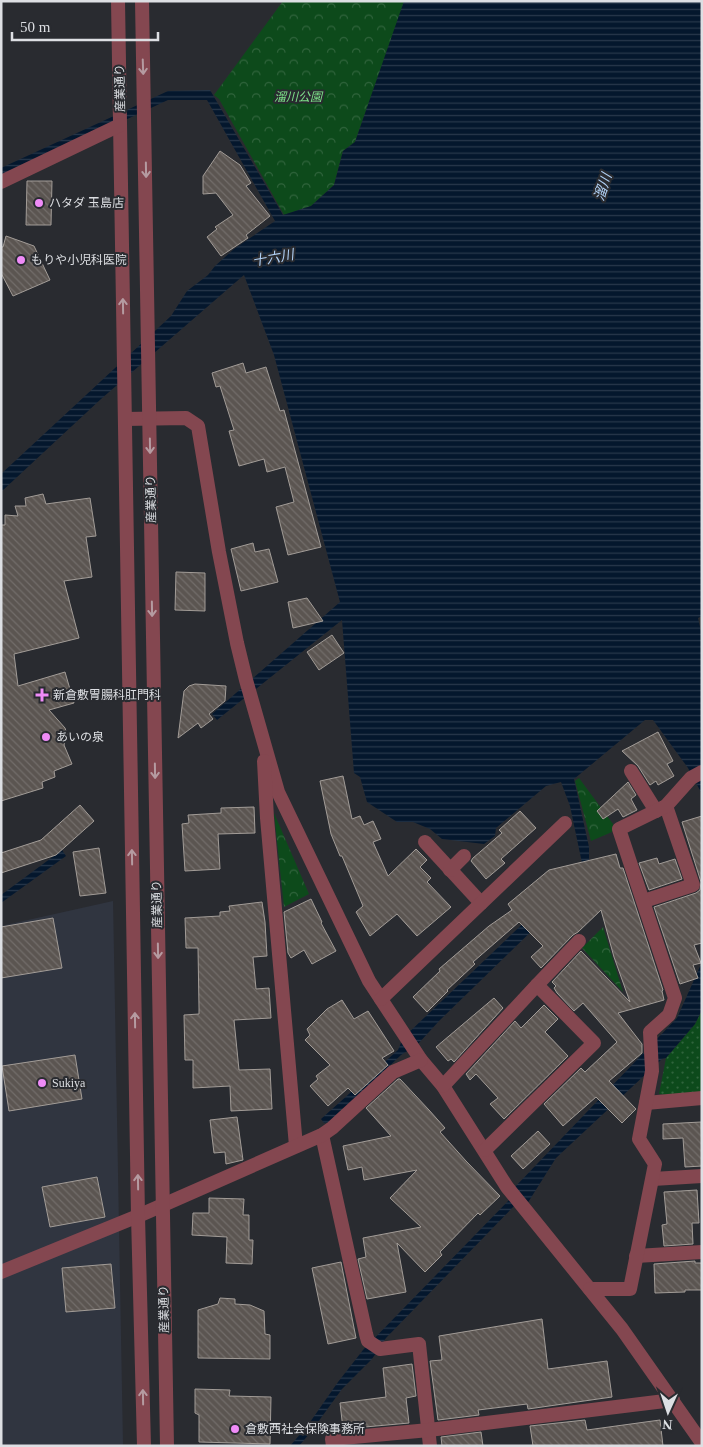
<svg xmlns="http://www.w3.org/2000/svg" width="703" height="1447" font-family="'Times New Roman','Noto Sans JP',serif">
  <defs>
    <pattern id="grass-dots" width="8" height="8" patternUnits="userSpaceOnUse" patternTransform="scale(1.25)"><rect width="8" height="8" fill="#0d4a1b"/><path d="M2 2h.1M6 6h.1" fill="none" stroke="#30643c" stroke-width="1.8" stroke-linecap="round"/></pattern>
    <pattern id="park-crowns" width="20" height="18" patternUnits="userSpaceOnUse" patternTransform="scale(1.25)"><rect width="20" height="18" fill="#0d4a1b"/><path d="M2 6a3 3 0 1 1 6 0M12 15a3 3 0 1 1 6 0" fill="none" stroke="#30643c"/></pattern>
    <pattern id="water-rules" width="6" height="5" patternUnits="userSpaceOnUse" patternTransform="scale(1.25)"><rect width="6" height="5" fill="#04172d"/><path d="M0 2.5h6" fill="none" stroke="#28384b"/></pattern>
    <pattern id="building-back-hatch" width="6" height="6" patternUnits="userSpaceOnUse" patternTransform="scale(1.25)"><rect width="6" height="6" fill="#5b5551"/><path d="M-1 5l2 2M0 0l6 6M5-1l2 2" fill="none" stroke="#726d6a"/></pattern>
  </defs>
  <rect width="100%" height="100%" fill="#292b30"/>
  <!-- built -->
  <polygon fill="#303540" points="113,901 123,1446 1,1446 1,926"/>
  <!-- grass -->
  <polygon fill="url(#grass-dots)" points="702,1010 702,1092 665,1095 659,1094 666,1058 695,1024"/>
  <!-- park -->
  <g fill="url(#park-crowns)">
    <polygon points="283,1 404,1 404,4 355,142 343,151 334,185 311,206 284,215 219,99 214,95"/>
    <polygon points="579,778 613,824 612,832 591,841 575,781"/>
    <polygon points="274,813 309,894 284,907"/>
    <polygon points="603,927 623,992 582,948"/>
  </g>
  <!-- water -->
  <g fill="url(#water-rules)">
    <polygon points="404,1 702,1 702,616 698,618 702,636 702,794 688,768 653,720 645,720 574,779 589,847 589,870 584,880 440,1020 417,1045 401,1055 331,1122 324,1123 321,1119 398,1050 403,1038 578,871 582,863 570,806 561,782 546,786 496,828 495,836 484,844 442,839 430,829 413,822 397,822 367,802 360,777 354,773 342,620 217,720 212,714 340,602 274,355 244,275 101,399 1,492 1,474 171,316 187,291 208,275 215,266 234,249 275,221 207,100 168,100 1,178 1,168 168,91 210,90 283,215 311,206 334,185 343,151 355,142"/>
    <polygon points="62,850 66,856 1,903 1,895"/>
    <polygon points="702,962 702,1010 695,1024 666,1058 662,1059 556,1158 527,1204 516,1204 386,1338 372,1359 342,1389 310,1433 299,1446 290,1446 308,1425 338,1382 363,1350 511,1198 514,1188 677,1018"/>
  </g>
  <!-- building -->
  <g fill="url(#building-back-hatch)" stroke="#a29c97">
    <polygon points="220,151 240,165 251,183 246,186 270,216 246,235 248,238 221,256 207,237 217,229 215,227 233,215 216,193 203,194 203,176"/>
    <polygon points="27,181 52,181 51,225 26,225"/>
    <polygon points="6,236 34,246 50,280 13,296 1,273 1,247 3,247"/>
    <polygon points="243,363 246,373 266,367 280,411 284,410 321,547 288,555 276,507 294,502 285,467 267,472 264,459 239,466 229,431 234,430 220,386 216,387 212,373"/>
    <polygon points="43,494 46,504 90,498 96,536 86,537 92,577 64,581 79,638 14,654 18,686 65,672 74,703 49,710 65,728 67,734 64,745 72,764 54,771 55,777 42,782 43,788 1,801 1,525 5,525 5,515 18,516 15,506 26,506 25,498"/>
    <polygon points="253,543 255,552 269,549 278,582 241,591 231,549"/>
    <polygon points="176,572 205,573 205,611 175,610"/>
    <polygon points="307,598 323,621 293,628 288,602"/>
    <polygon points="332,635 344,653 319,670 307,652"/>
    <polygon points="195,684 226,686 225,701 209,714 213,719 201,728 198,723 178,738 184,691 189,686"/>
    <polygon points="658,732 673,761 667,764 674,776 658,785 656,781 650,785 638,766 622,751"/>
    <polygon points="343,776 352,819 360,816 364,825 373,821 381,839 373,842 388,876 416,849 427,860 420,867 431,878 427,882 451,907 417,936 397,914 370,936 356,912 363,906 342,856 340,856 331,834 320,781"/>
    <polygon points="628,782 636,795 631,799 637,810 623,817 618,809 603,819 597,811"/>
    <polygon points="80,805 94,821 56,855 1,873 1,853 41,840"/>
    <polygon points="254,807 255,833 218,834 220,869 185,871 182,824 189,823 188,815 221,813 221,808"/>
    <polygon points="520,811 536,828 501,859 505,863 486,879 471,861 473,858 502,833 499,830"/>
    <polygon points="702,816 702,943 694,945 701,963 693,965 698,978 680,984 654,907 696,893 700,890 701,882 682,822"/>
    <polygon points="99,848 106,893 80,896 73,852"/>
    <polygon points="616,854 620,868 623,868 663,990 662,991 664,1000 618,1013 642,1044 642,1053 609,1081 636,1109 622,1123 596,1097 563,1126 544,1104 581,1068 585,1072 617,1042 583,1003 574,1011 557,993 554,988 556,986 552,982 581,951 630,1002 614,957 601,910 578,932 573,935 541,968 531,957 543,946 519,922 473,962 475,964 447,990 448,991 427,1012 413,997 440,971 439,969 489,926 512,910 508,904 549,870"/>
    <polygon points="657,858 659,864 675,859 682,879 649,890 639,863"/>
    <polygon points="311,899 322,922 321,923 336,951 312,964 304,950 291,958 288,953 284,912"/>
    <polygon points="262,902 265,922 267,956 253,957 256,989 269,988 271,1018 234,1020 239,1070 270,1069 272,1109 231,1111 230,1086 193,1088 193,1060 185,1060 184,1015 199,1014 199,1008 198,948 186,948 185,918 220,916 220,912 230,911 229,906"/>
    <polygon points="53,918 62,968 1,978 1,927"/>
    <polygon points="494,998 503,1008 454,1062 451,1059 448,1061 436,1047"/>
    <polygon points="342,1000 354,1019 368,1011 394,1051 382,1058 388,1065 355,1095 348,1088 328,1106 310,1086 318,1079 316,1076 330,1065 305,1040 310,1035 307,1029 327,1009"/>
    <polygon points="544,1005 558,1019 545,1032 568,1056 504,1119 490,1104 498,1098 476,1074 470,1080 466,1074 515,1021 521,1028"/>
    <polygon points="75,1055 82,1099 9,1111 2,1066"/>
    <polygon points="398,1079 400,1079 429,1110 445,1128 440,1132 466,1161 500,1196 480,1215 478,1213 440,1252 442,1255 425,1272 397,1243 406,1292 367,1299 358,1259 366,1257 363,1238 421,1227 390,1198 417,1170 364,1180 362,1167 348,1170 343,1146 391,1136 366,1108"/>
    <polygon points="237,1117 243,1160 226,1164 225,1152 214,1153 210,1120"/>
    <polygon points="701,1122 702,1166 685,1167 683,1138 663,1139 663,1124"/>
    <polygon points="538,1131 550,1144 523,1169 511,1156"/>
    <polygon points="97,1177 105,1217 50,1227 42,1187"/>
    <polygon points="697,1190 699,1223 692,1223 693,1244 664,1246 662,1225 667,1224 664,1192"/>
    <polygon points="209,1198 244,1199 243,1215 249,1215 249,1240 253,1240 252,1264 226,1263 227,1237 192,1235 193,1213 209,1213"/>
    <polygon points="695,1261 695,1263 702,1263 702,1290 685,1290 685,1292 655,1293 654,1264"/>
    <polygon points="341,1262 356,1338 328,1344 312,1268"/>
    <polygon points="111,1264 115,1308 66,1312 62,1268"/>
    <polygon points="220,1298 235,1299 235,1304 250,1305 264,1311 265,1334 270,1335 270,1359 198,1358 198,1310 218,1304"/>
    <polygon points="542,1319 548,1369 607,1361 612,1397 528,1409 527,1404 478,1410 479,1415 438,1420 430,1361 442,1360 439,1336"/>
    <polygon points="412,1364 416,1396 406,1398 409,1423 343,1429 340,1403 386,1397 383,1368"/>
    <polygon points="195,1389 230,1390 229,1396 271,1397 270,1444 199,1442 199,1415 195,1413"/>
    <polygon points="585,1420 587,1430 660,1420 663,1446 533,1446 530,1426"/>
    <polygon points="481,1432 483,1446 442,1446 441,1437"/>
  </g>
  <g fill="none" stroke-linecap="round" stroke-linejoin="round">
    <!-- minor -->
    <g stroke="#844750" stroke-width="14">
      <polyline points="125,419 186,418 198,426 219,552 237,643 246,680 278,792 369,981 421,1060 443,1086 507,1187 622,1329 702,1443"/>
      <polyline points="264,761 267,818 296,1146"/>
      <polyline points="631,771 656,811"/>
      <polyline points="425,842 481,903"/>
      <polyline points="450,870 464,856"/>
      <polyline points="644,901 693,885 666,806"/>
      <polyline points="537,985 579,941"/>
      <polyline points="381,999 565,823"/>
      <polyline points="443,1086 537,985 594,1043 485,1150"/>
      <polyline points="646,1103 702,1098"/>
      <polyline points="322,1135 366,1334 368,1341 380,1349 419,1344 430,1446"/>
      <polyline points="653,1179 702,1176"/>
      <polyline points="636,1256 702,1252"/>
      <polyline points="1,1272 138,1216 322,1135 332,1128 393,1072 421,1060"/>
      <polyline points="590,1289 630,1289 655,1164 639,1139 652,1071 650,1032 669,1015 675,998 619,829 666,806 691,778 702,772"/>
      <polyline points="333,1446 332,1439 429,1430 673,1400"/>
    </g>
    <!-- tertiary -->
    <g stroke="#844750" stroke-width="14">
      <polyline points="118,1 138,1216 144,1446"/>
      <polyline points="142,1 167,1446"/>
      <polyline points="1,182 120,125"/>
    </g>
  </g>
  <!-- one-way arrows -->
  <defs><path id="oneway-shaft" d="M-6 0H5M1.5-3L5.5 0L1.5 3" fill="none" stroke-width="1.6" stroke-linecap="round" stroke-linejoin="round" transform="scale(1.25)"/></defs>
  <g stroke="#b59ba1">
    <use href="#oneway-shaft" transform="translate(143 67) rotate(88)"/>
    <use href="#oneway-shaft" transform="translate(146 170) rotate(89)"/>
    <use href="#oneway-shaft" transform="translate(123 306) rotate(-91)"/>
    <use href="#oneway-shaft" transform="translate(150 446) rotate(89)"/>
    <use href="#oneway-shaft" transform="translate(152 609) rotate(89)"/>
    <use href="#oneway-shaft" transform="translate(155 771) rotate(89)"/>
    <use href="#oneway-shaft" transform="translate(132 857) rotate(-91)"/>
    <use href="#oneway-shaft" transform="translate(158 951) rotate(89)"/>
    <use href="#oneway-shaft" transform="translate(135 1020) rotate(-91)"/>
    <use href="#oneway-shaft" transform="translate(138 1182) rotate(-91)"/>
    <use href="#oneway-shaft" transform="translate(143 1397) rotate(-91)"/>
  </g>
  <!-- markers -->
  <g fill="#ef8bf7" stroke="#292b30" stroke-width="2">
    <circle cx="39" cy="203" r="5"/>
    <circle cx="21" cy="260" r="5"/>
    <path d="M39.5 687.5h5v5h5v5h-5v5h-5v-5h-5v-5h5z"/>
    <circle cx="46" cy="737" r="5"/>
    <circle cx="42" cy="1083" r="5"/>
    <circle cx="235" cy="1429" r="5"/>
  </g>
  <g text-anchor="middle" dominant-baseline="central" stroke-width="4" stroke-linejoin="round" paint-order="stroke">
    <!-- street labels -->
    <g font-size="12" fill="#dddfe3" stroke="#292b30">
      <text transform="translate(120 88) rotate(-91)">産業通り</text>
      <text transform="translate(151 499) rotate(-91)">産業通り</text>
      <text transform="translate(157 904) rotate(-91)">産業通り</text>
      <text transform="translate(164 1309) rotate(-91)">産業通り</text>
    </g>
    <!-- park labels -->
    <g font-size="12" font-style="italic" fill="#7ee38a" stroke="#292b30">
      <text x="298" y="97">溜川公園</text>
    </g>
    <!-- poi labels -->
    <g font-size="12" fill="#dddfe3" stroke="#292b30" text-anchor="start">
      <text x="49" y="203">ハタダ 玉島店</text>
      <text x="31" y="260">もりや小児科医院</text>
      <text x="53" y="695">新倉敷胃腸科肛門科</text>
      <text x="56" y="737">あいの泉</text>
      <text x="52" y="1083">Sukiya</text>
      <text x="245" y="1429">倉敷西社会保険事務所</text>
    </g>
    <!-- water labels -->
    <g font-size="14" font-style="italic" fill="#b0d0f5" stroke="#292b30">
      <text transform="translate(603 187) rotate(-72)">溜川</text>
      <text transform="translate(273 258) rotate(-10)">十六川</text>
    </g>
  </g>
  <!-- border -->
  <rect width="703" height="1447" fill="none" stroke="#dddfe3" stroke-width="5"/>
  <!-- north arrow -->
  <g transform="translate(668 1412) rotate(183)" stroke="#292b30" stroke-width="4" paint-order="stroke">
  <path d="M0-4L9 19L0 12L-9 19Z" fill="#dddfe3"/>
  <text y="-8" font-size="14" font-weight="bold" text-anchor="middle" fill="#dddfe3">N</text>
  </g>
  <!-- scale -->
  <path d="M12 32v8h146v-8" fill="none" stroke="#dddfe3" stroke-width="2.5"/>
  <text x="20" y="32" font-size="15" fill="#dddfe3" stroke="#292b30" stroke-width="4" paint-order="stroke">50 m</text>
</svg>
